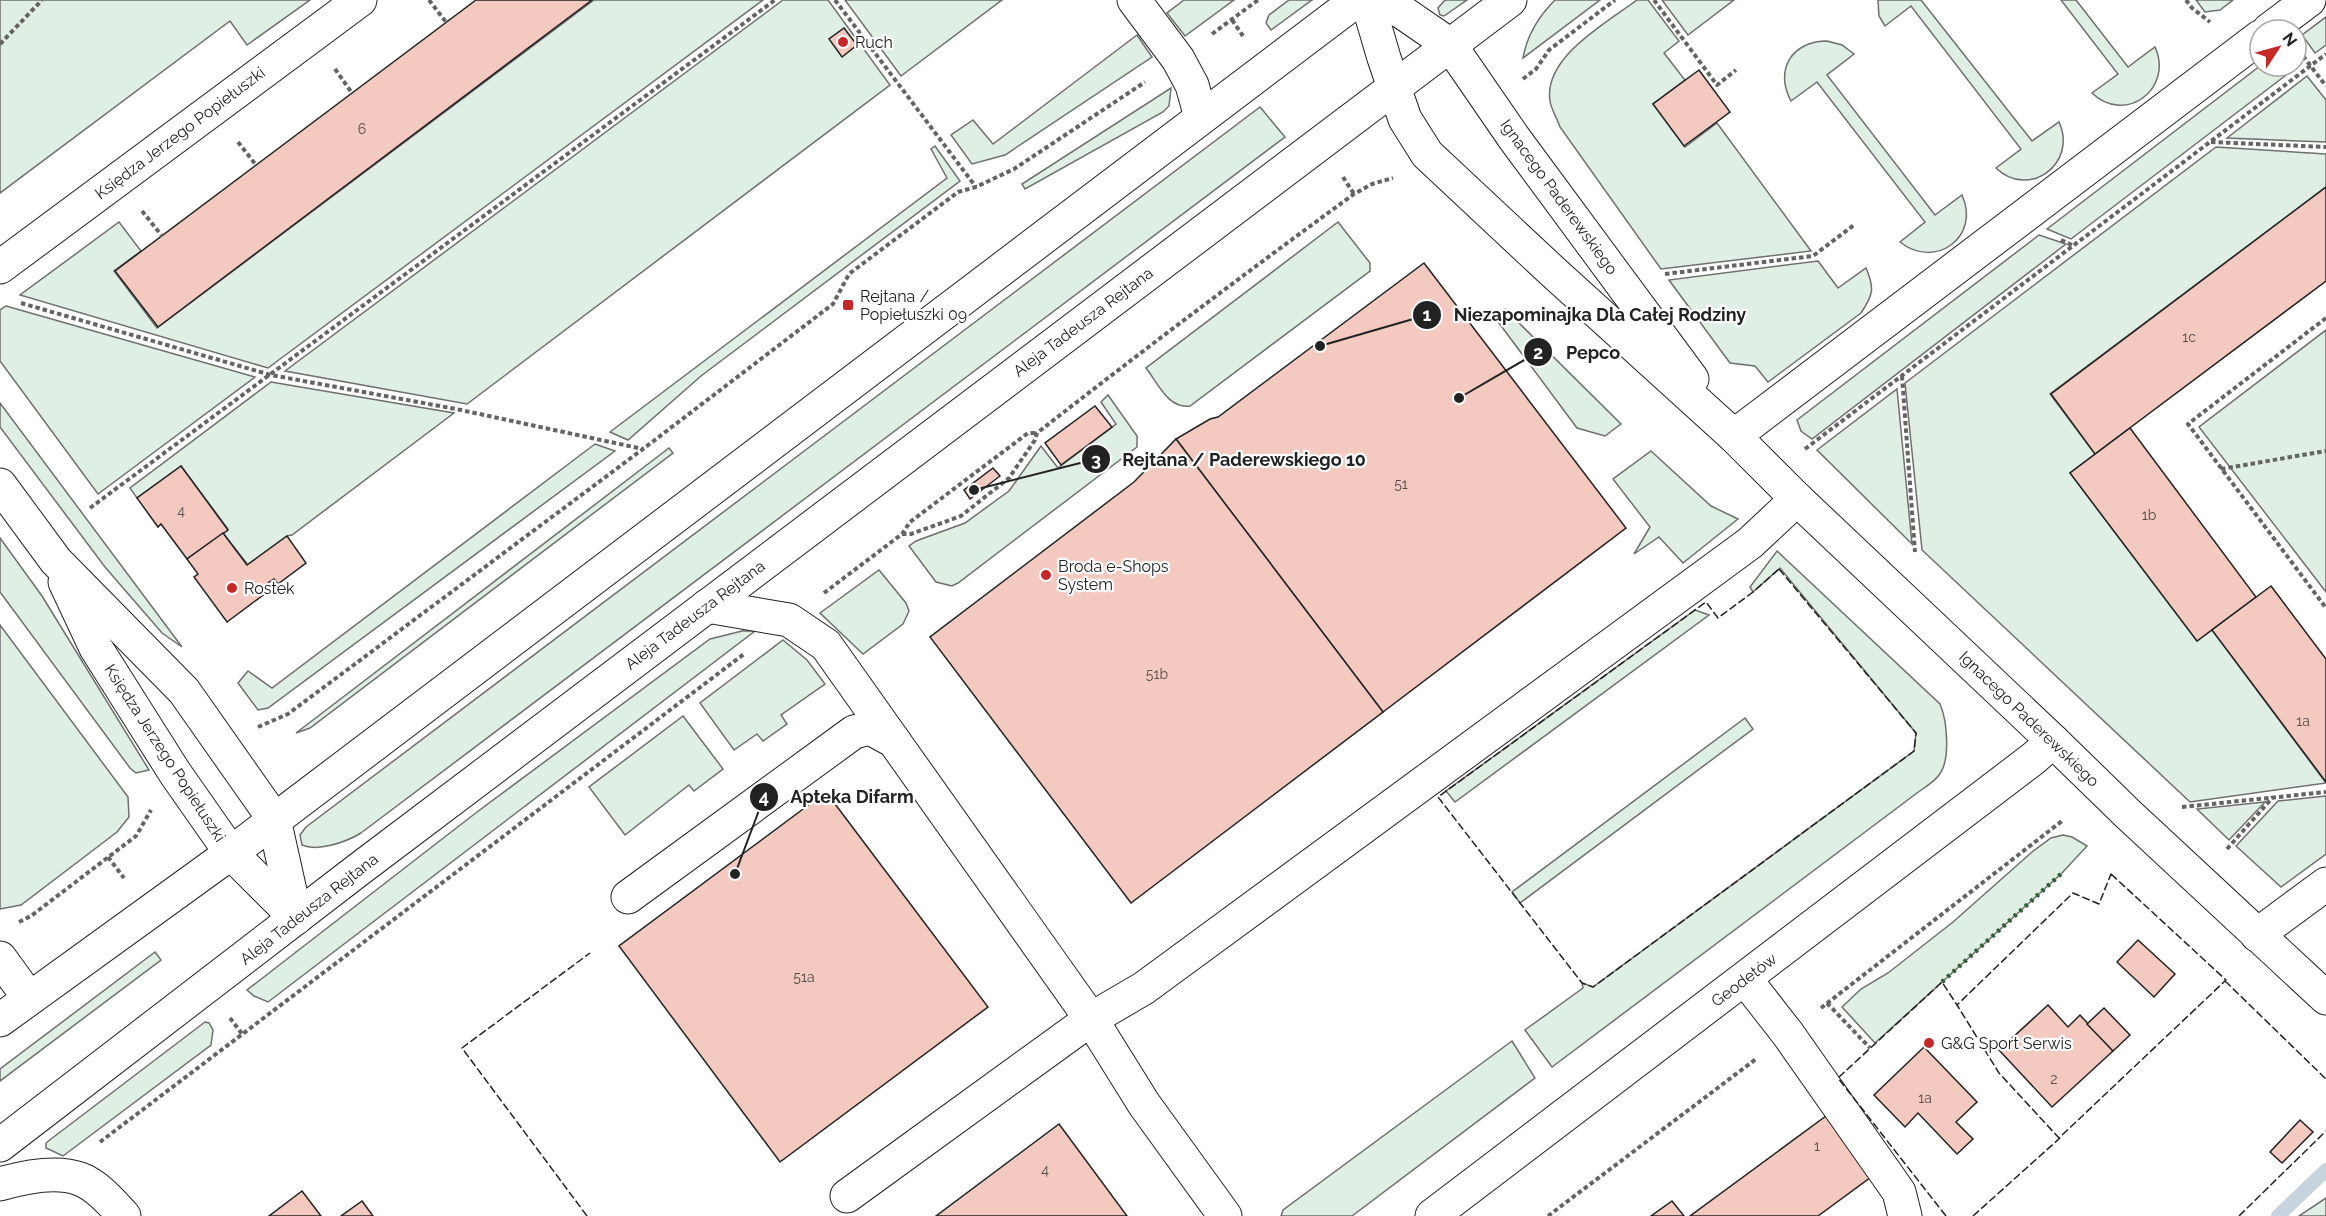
<svg xmlns="http://www.w3.org/2000/svg" width="2326" height="1216" viewBox="0 0 2326 1216" font-family="Raleway,sans-serif">
<style>
.green{fill:#e0efe3;stroke:#6f6f6f;stroke-width:1.5}
.lines{fill:none;stroke-linecap:round;stroke-linejoin:round}
.stream{stroke:#c7d3dd;stroke-width:14}
.building{fill:#f3c9c0;stroke:#222;stroke-width:1.5}
.minor-casing{stroke:#222;stroke-width:35}
.major-casing{stroke:#222;stroke-width:35}
.path{stroke:#646464;stroke-width:4;stroke-dasharray:4.5 3;stroke-linecap:butt}
.minor{stroke:#fff;stroke-width:33}
.major{stroke:#fff;stroke-width:33}
.hedge{stroke:#2f5e38;stroke-width:4.5;stroke-dasharray:3 4.5;stroke-linecap:butt}
.fence{stroke:#222;stroke-width:1.5;stroke-dasharray:8 3;stroke-linecap:butt}
.poi-dot{fill:#c62828;stroke:#fff;stroke-width:2}
.labels{text-anchor:middle;dominant-baseline:central;stroke-width:4.5;stroke-linejoin:round;paint-order:stroke}
.number-label{font-size:14px;fill:#564c4a}
.poi-label{font-size:16px;fill:#222;stroke:#fff;text-anchor:start}
.street-label{font-size:16px;fill:#222;stroke:#fff}
.leader{fill:none;stroke:#222;stroke-width:2}
.callout-dot{fill:#222;stroke:#fff;stroke-width:2}
.mark-label{font-size:18px;text-anchor:middle;font-weight:bold;fill:#fff}
.callout-label{font-size:18px;text-anchor:middle;font-weight:bold;fill:#222;stroke:#fff;stroke-width:4.5;stroke-linejoin:round;paint-order:stroke}
</style>
<rect width="100%" height="100%" fill="#fff"/>
<g class="green">
<polygon points="0,0 310,0 247,45 230,21 0,193"/>
<polygon points="594,0 763,0 268,368 20,295 119,222 141,251 114,271 157,328"/>
<polygon points="783,0 828,0 890,85 467,404 285,371"/>
<polygon points="845,0 1002,0 901,76"/>
<polygon points="1184,0 1234,0 1185,36 1167,13"/>
<polygon points="1289,0 1312,0 1271,30 1266,23 1269,15"/>
<polygon points="1445,0 1467,0 1444,16 1440,15 1438,8"/>
<path d="M1555,0h45l-77,58c4,-23 15,-41 32,-58z"/>
<path d="M1637,0h11l31,41 -15,12 21,27 -32,24 32,43 32,-24 94,128 -150,18 -101,-142c-3,-9 -9,-18 -10,-26 -7,-44 58,-79 87,-101z"/>
<polygon points="1662,0 1734,0 1688,35"/>
<path d="M1878,0h43l111,141 27,-19c19,41 -30,78 -63,46l25,-19 -110,-143 -26,20 -6,-10z"/>
<path d="M2061,0h15l52,67 27,-20c19,42 -30,78 -63,46l26,-19z"/>
<polygon points="2196,0 2233,0 2220,10 2205,12"/>
<polygon points="2326,17 2326,45 2315,53 2302,35"/>
<polygon points="1137,35 1152,57 1005,155 972,164 951,135 973,120 993,144"/>
<path d="M1827,41l15,4 12,9 -27,21 108,140 27,-20c19,42 -27,75 -62,47l25,-20 -108,-140 -26,19c-17,-31 1,-60 36,-60z"/>
<polygon points="2296,63 2298,66 2071,239 2047,229 2260,66 2296,66"/>
<polygon points="2307,76 2326,100 2326,142 2227,138"/>
<polygon points="1171,88 1169,106 1163,112 1025,189 1022,184"/>
<path d="M1260,107l25,30 -924,696c-15,9 -43,19 -59,12l-2,-10 6,-8z"/>
<polygon points="935,146 960,181 701,376 628,440 610,432 947,178 931,149"/>
<polygon points="2216,147 2326,154 2326,187 2050,394 2095,454 2070,473 2197,641 2212,630 2326,783 2190,802 1922,550 1905,383"/>
<path d="M1338,222l32,41v8l-180,135c-22,3 -32,-23 -44,-38z"/>
<polygon points="2039,235 2066,244 1812,439 1801,431 1797,420"/>
<path d="M1818,261l20,27 28,-20c9,21 7,27 -5,45l-93,69 -13,-16 -25,-3 -61,-83z"/>
<polygon points="6,306 255,377 98,494 0,361 0,310"/>
<polygon points="1505,309 1621,424 1605,436 1577,428 1496,319"/>
<polygon points="2326,330 2326,592 2199,427"/>
<polygon points="271,382 454,413 292,535 287,536 248,565 223,533 228,529 181,466 137,498 130,488"/>
<polygon points="1897,389 1912,544 1817,450"/>
<polygon points="1108,395 1137,436 1137,447 958,583 952,586 936,582 909,546 916,541 965,523 1009,491 1041,446 1058,468 1116,424 1101,402"/>
<polygon points="0,403 182,647 162,633 105,567 0,427"/>
<polygon points="595,444 615,451 268,708 258,710 238,683 248,671 272,688"/>
<polygon points="669,448 673,453 310,728 296,733"/>
<polygon points="1651,451 1711,506 1738,519 1683,563 1659,537 1634,554 1650,527 1613,479"/>
<polygon points="0,538 42,596 149,770 136,773 130,768 0,592"/>
<path d="M1777,551l163,153c7,16 11,56 -1,71 -5,7 -15,13 -22,18l-365,274 -27,-37 58,-42 -1,-5 11,4 321,-236 2,-18 -136,-165 -27,24 -3,-5z"/>
<polygon points="879,570 906,603 909,611 903,624 863,654 820,613"/>
<polygon points="1695,610 1709,615 1455,802 1446,791"/>
<polygon points="0,625 128,797 129,817 117,832 21,905 0,909"/>
<polygon points="742,631 755,631 268,1002 254,996 247,990 477,812 710,639"/>
<polygon points="783,640 807,660 825,684 781,715 787,724 763,741 757,734 734,750 700,703"/>
<polygon points="683,716 723,769 694,791 689,785 625,835 589,787"/>
<polygon points="1745,718 1753,729 1520,903 1512,892"/>
<polygon points="2326,796 2326,854 2281,887 2236,846 2278,801"/>
<polygon points="2265,802 2229,840 2197,809"/>
<polygon points="2063,835 2072,837 2087,846 2062,873 1875,1043 1842,1007 1861,989 1888,973 1953,922 2032,852 2051,838"/>
<polygon points="155,952 161,960 0,1081 0,1069"/>
<polygon points="205,1022 209,1023 213,1030 211,1045 63,1156 46,1148 46,1143 51,1139"/>
<polygon points="1512,1041 1535,1078 1352,1216 1281,1216 1283,1210"/>
<polygon points="2326,1198 2326,1216 2299,1216"/>
</g>
<g class="lines">
<polyline class="stream" points="2278,1216 2326,1170"/>
</g>
<g class="building">
<polygon points="476,0 592,0 158,327 115,271"/>
<polygon points="844,28 857,45 842,57 829,39"/>
<polygon points="1699,70 1730,112 1684,146 1653,104"/>
<polygon points="2326,187 2326,281 2095,454 2051,394"/>
<polygon points="1424,263 1626,528 1383,712 1176,439 1210,419 1218,417"/>
<polygon points="1095,406 1112,427 1061,465 1045,443"/>
<polygon points="2130,428 2256,597 2197,641 2070,473"/>
<polygon points="1176,439 1383,712 1131,903 930,637 1134,482"/>
<polygon points="181,466 228,530 187,559 161,524 158,527 137,498"/>
<polygon points="993,468 1000,476 970,499 964,490"/>
<polygon points="223,533 247,565 287,536 306,563 278,584 274,579 262,587 266,593 227,622 194,577 198,574 187,559"/>
<polygon points="2271,586 2326,659 2326,782 2212,630"/>
<polygon points="826,792 988,1007 780,1162 619,946"/>
<polygon points="2138,940 2175,974 2154,997 2117,962"/>
<polygon points="2048,1005 2068,1027 2080,1015 2113,1051 2052,1107 1999,1050"/>
<polygon points="2104,1008 2130,1035 2113,1051 2087,1024"/>
<polygon points="1924,1047 1977,1102 1956,1122 1973,1139 1957,1154 1918,1113 1905,1127 1874,1095"/>
<polygon points="1826,1116 1871,1177 1818,1216 1690,1216"/>
<polygon points="2300,1120 2313,1132 2282,1163 2270,1152"/>
<polygon points="1059,1124 1127,1216 936,1216"/>
<polygon points="302,1191 321,1216 269,1216"/>
<polygon points="362,1201 373,1216 341,1216"/>
<polygon points="1672,1201 1684,1216 1651,1216"/>
</g>
<g class="lines">
<defs>
<g id="minor">
<polyline points="1134,0 1178,59 1192,85 1201,117"/>
<polyline points="1367,0 1384,58 1405,119 1427,154 1551,270 1734,436 1797,499 2053,741 2128,814 2326,998"/>
<polyline points="1378,0 1402,12 1450,45 1514,138 1692,379"/>
<polyline points="2269,30 2309,0"/>
<polyline points="0,267 360,0"/>
<polyline points="1734,436 2260,37"/>
<polyline points="0,485 56,561 184,691 274,819 296,918"/>
<polyline points="65,582 96,648 175,773 231,853 296,918"/>
<polyline points="707,606 789,620 826,645 894,741"/>
<polyline points="628,897 854,732 870,728 894,741 1091,1019 1144,1104 1225,1216"/>
<polyline points="2257,935 2326,884"/>
<polyline points="0,958 29,998"/>
<polyline points="1745,979 1788,1034 1899,1192 1905,1216"/>
<path d="M0,1184c24,-7 56,-14 80,-5 18,7 32,24 44,37"/>
<polyline points="847,1196 1091,1019 1144,988 1750,543 1797,499"/>
<polyline points="1432,1216 2034,758 2053,741"/>
</g>
<g id="major">
<polyline points="0,1020 231,853 1357,0"/>
<polyline points="0,1145 358,870 1510,0"/>
</g>
</defs>
<use href="#minor" class="minor-casing"/>
<use href="#major" class="major-casing"/>
<g class="path">
<polyline points="429,0 446,22"/>
<polyline points="835,0 976,187"/>
<polyline points="1654,0 1717,85 1736,70"/>
<polyline points="2186,0 2192,8 2210,22"/>
<polyline points="1232,20 1243,36"/>
<polyline points="1212,34 1258,0"/>
<polyline points="0,44 42,0"/>
<polyline points="2303,56 2326,86"/>
<polyline points="335,69 352,93"/>
<polyline points="1523,79 1536,69 1549,50 1615,0"/>
<polyline points="238,142 256,165"/>
<polyline points="2211,142 2326,147"/>
<polyline points="1343,177 1354,194"/>
<polyline points="142,211 162,236"/>
<polyline points="2061,240 2074,246"/>
<polyline points="1665,274 1813,256 1854,225"/>
<polyline points="21,303 271,375 456,409 643,449"/>
<polyline points="2326,318 2188,424 2326,608"/>
<polyline points="1902,376 1915,552"/>
<polyline points="1805,449 2326,54"/>
<polyline points="2221,469 2326,451"/>
<polyline points="90,508 775,0"/>
<path d="M902,534h9l50,-18 48,-38 26,-38 2,-7c105,-82 210,-161 317,-239l18,-10 21,-6"/>
<polyline points="824,593 902,534 910,522 1028,433 1037,433"/>
<polyline points="258,727 288,714 643,449 833,304 849,274 958,192 976,187 1014,169 1145,82"/>
<polyline points="2182,807 2326,792"/>
<polyline points="2227,849 2273,797"/>
<polyline points="108,857 124,878"/>
<polyline points="19,922 31,916 136,836 151,810"/>
<polyline points="1827,1003 1870,1048"/>
<polyline points="1821,1008 2062,821"/>
<polyline points="230,1018 243,1035"/>
<polyline points="100,1142 744,654"/>
<polyline points="1548,1216 1756,1059"/>
</g>
<use href="#minor" class="minor"/>
<use href="#major" class="major"/>
<polyline class="hedge" points="1942,982 2062,873"/>
<g class="fence">
<polygon points="1779,569 1916,733 1914,751 1593,987 1582,983 1438,797 1706,602 1718,618 1753,592"/>
<polygon points="2111,874 2226,980 2059,1138 1999,1073 1957,1005 2073,893 2099,904"/>
<polyline points="2225,981 2326,1079"/>
<polyline points="587,1216 462,1048 590,953"/>
<polyline points="1946,1216 1838,1078 1942,982 1957,1005"/>
<polyline points="1973,1216 2060,1138"/>
<polyline points="2239,1216 2326,1131"/>
</g>
</g>
<g class="poi-dot">
<circle cx="843" cy="42" r="6"/>
<rect x="842" y="299" width="12" height="12" rx="3"/>
<circle cx="1046" cy="575" r="6"/>
<circle cx="232" cy="588" r="6"/>
<circle cx="1929" cy="1043" r="6"/>
</g>
<g class="labels">
<g class="number-label">
<text x="362" y="129">6</text>
<text x="2189" y="337">1c</text>
<text x="1401" y="484">51</text>
<text x="181" y="511">4</text>
<text x="2149" y="515">1b</text>
<text x="1157" y="674">51b</text>
<text x="2303" y="721">1a</text>
<text x="804" y="977">51a</text>
<text x="2054" y="1079">2</text>
<text x="1925" y="1098">1a</text>
<text x="1817" y="1146">1</text>
<text x="1045" y="1170">4</text>
</g>
<g class="poi-label">
<text x="855" y="42">Ruch</text>
<text x="860" y="296">Rejtana /<tspan x="860" dy="18">Popiełuszki 09</tspan></text>
<text x="1058" y="566">Broda e-Shops<tspan x="1058" dy="18">System</tspan></text>
<text x="244" y="588">Rostek</text>
<text x="1941" y="1043">G&amp;G Sport Serwis</text>
</g>
<g class="street-label">
<text transform="translate(180 133) rotate(-37)">Księdza Jerzego Popiełuszki</text>
<text transform="translate(1559 197) rotate(54)">Ignacego Paderewskiego</text>
<text transform="translate(1083 322) rotate(-37)">Aleja Tadeusza Rejtana</text>
<text transform="translate(695 615) rotate(-37)">Aleja Tadeusza Rejtana</text>
<text transform="translate(2029 719) rotate(44)">Ignacego Paderewskiego</text>
<text transform="translate(165 753) rotate(57)">Księdza Jerzego Popiełuszki</text>
<text transform="translate(309 909) rotate(-38)">Aleja Tadeusza Rejtana</text>
<text transform="translate(1744 980) rotate(-37)">Geodetów</text>
</g>
</g>
<path class="leader" d="M1320 346L1427 315M1459 398L1538 352M974 490L1096 459M735 874L764 797"/>
<g class="callout-dot">
<circle cx="1320" cy="346" r="6"/>
<circle cx="1459" cy="398" r="6"/>
<circle cx="974" cy="490" r="6"/>
<circle cx="735" cy="874" r="6"/>
<circle cx="1427" cy="315" r="15"/>
<circle cx="1538" cy="352" r="15"/>
<circle cx="1096" cy="459" r="15"/>
<circle cx="764" cy="797" r="15"/>
</g>
<g class="mark-label">
<text x="1427" y="321">1</text>
<text x="1538" y="359">2</text>
<text x="1096" y="466">3</text>
<text x="764" y="803">4</text>
</g>
<g class="callout-label">
<text x="1600" y="321">Niezapominajka Dla Całej Rodziny</text>
<text x="1593" y="359">Pepco</text>
<text x="1244" y="466">Rejtana / Paderewskiego 10</text>
<text x="852" y="803">Apteka Difarm</text>
</g>
<g transform="translate(2278 48) rotate(54)"><circle r="28" fill="#ffffff" stroke="#a7a7a7" stroke-width="1.5"/>
<path d="M0-4.5L10 22L0 15L-10 22Z" fill="#c62828"/>
<text y="-9" font-size="16" font-weight="bold" text-anchor="middle" fill="#222222">N</text>
</g>
</svg>
